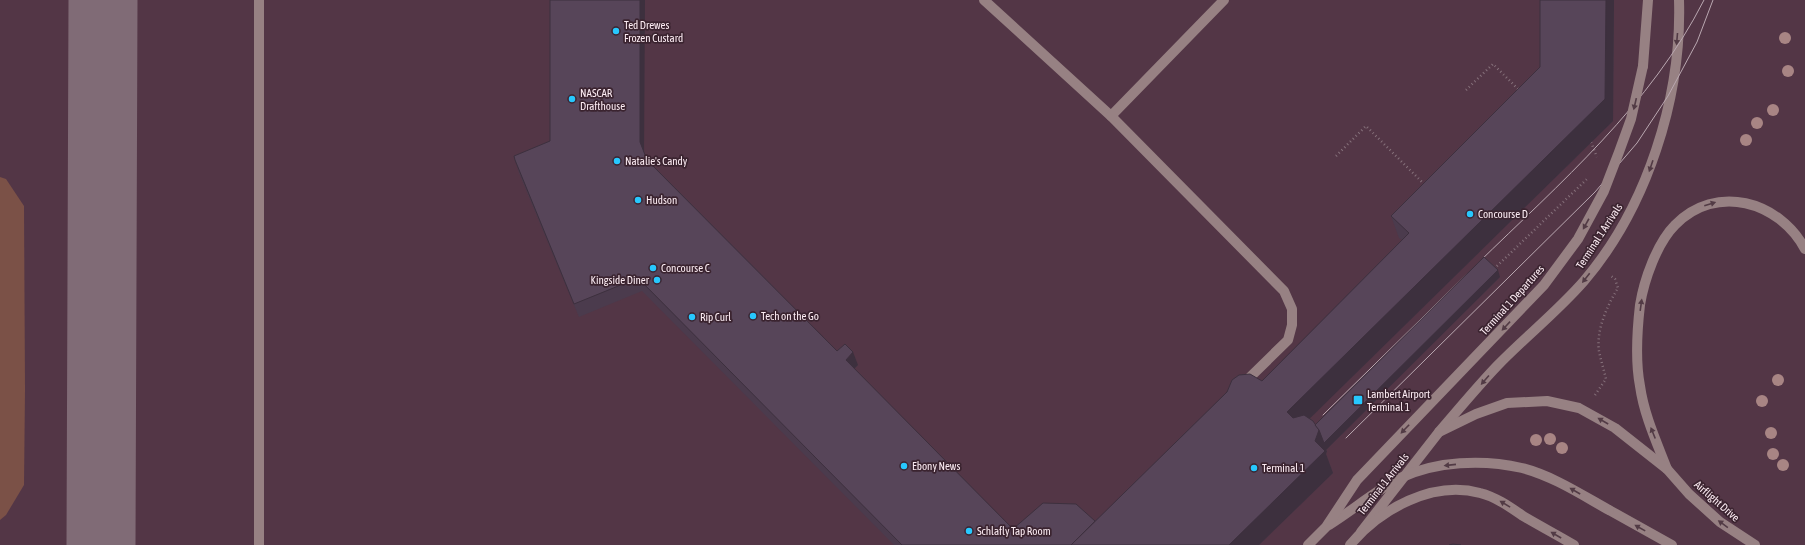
<svg xmlns="http://www.w3.org/2000/svg" width="1805" height="545" viewBox="0 0 1805 545" font-family="'Asap Condensed',sans-serif">
<style>
.built{fill:#533646}
.green{fill:#7b5147}
.lines{fill:none;stroke-linecap:round;stroke-linejoin:round}
.taxiway{stroke:#806b76;stroke-width:69}
.path{stroke:#86717b;stroke-width:2.5;stroke-dasharray:1 3;stroke-linecap:butt}
.minor{stroke:#978183;stroke-width:10}
.tram{stroke:#baa8b1;stroke-width:1}
.minor-bridge{stroke:#978183;stroke-width:10}
.tree{fill:#a88584}
.wall{fill:#4b3b4d}
.shaded-wall{fill:#3d303e}
.building{fill:#574559;stroke:#3d303e}
.oneway{fill:#523b45}
.poi-dot{fill:#27c8fe;stroke:#3b2430;stroke-width:1.5}
.labels{text-anchor:middle;dominant-baseline:central;stroke-width:3.5;stroke-linejoin:round;paint-order:stroke}
.poi-label{font-size:11px;fill:#fdedf4;stroke:#3b2430;text-anchor:start}
.street-label{font-size:11px;fill:#fdedf4;stroke:#3b2430}
</style>
<rect width="100%" height="100%" fill="#452e3a"/>
<rect class="built" x="0" y="0" width="1805" height="545"/>
<polygon class="green" points="0,177 6,179 24,206 25,389 24,485 6,515 0,520"/>
<g class="lines">
<polyline class="taxiway" points="101,545 103,0"/>
<g class="path">
<polyline points="1466,90 1493,64 1520,91"/>
<polyline points="1591,142 1597,157"/>
<polyline points="1336,156 1366,126 1426,186"/>
<polyline points="1494,269 1588,178"/>
<path d="M1595,395l11,-16c-2,-9 -5,-18 -7,-28 -3,-21 8,-45 19,-63l-3,-9 -4,-3"/>
</g>
<g class="minor">
<polyline points="984,0 1111,116"/>
<polyline points="1224,0 1111,116 1284,291 1292,309 1292,325 1288,340 1243,384"/>
<polyline points="1643,66 1648,0"/>
<path d="M1439,432c19,-22 38,-45 58,-66 28,-29 60,-54 87,-85 63,-74 98,-183 95,-281"/>
<path d="M1667,469c-10,-26 -23,-54 -27,-83 -5,-26 -3,-55 0,-81 4,-25 17,-62 35,-80 41,-42 104,-24 130,24"/>
<polyline points="1609,510 1672,545"/>
<polyline points="1361,532 1439,432 1476,414 1507,403 1547,401 1579,408 1615,428 1667,469 1689,494 1720,522 1755,545"/>
<polyline points="259,545 259,0"/>
<path d="M1350,545c30,-36 83,-65 130,-52 16,4 30,14 43,23 17,10 34,19 51,29"/>
</g>
<g class="tram">
<path d="M1477,264c83,-81 174,-159 227,-264"/>
<polyline points="1323,415 1467,274"/>
<polyline points="1346,438 1595,192 1637,143 1668,96 1697,42 1713,0"/>
</g>
<g class="minor-bridge">
<path d="M1329,525c24,-15 46,-34 71,-47 36,-17 83,-19 122,-10 31,8 60,27 87,42"/>
<polyline points="1308,545 1326,527 1357,480 1544,285 1578,239 1604,191 1619,152 1631,119 1643,66"/>
</g>
</g>
<g class="tree">
<circle cx="1785" cy="38" r="6"/>
<circle cx="1788" cy="71" r="6"/>
<circle cx="1773" cy="110" r="6"/>
<circle cx="1757" cy="123" r="6"/>
<circle cx="1746" cy="140" r="6"/>
<circle cx="1778" cy="380" r="6"/>
<circle cx="1762" cy="401" r="6"/>
<circle cx="1771" cy="433" r="6"/>
<circle cx="1550" cy="439" r="6"/>
<circle cx="1536" cy="440" r="6"/>
<circle cx="1562" cy="448" r="6"/>
<circle cx="1773" cy="454" r="6"/>
<circle cx="1783" cy="465" r="6"/>
</g>
<polygon class="wall" points="1540,0 1614,0 1613,121 1309,419 1315,425 1500,277 1326,450 1327,451 1326,454 1333,473 1259,545 894,545 642,291 579,317 519,173 515,160 644,154 647,160 837,351 858,365 854,369 1013,529 1095,521 1262,381 1402,240 1399,238 1391,216 1540,67"/>
<g class="shaded-wall">
<polygon points="640,0 645,0 644,155 640,142"/>
<polygon points="1606,0 1614,0 1613,121 1295,433 1287,412"/>
<polygon points="1498,270 1500,277 1326,450 1327,451 1326,454 1333,473 1259,545 1229,545 1315,441 1319,430"/>
<polygon points="853,352 858,365 850,373 846,360"/>
</g>
<g class="building">
<polygon points="550,0 640,0 640,142 647,160 837,351 845,344 853,352 846,360 1013,529 1043,503 1076,504 1095,521 1071,545 902,545 638,278 574,304 515,160 514,156 550,141"/>
<polygon points="1540,0 1606,0 1605,99 1287,412 1293,418 1304,415 1313,421 1319,430 1315,441 1325,451 1229,545 1071,545 1227,392 1232,380 1239,375 1250,374 1262,381 1409,233 1391,216 1540,67"/>
<polygon points="1484,257 1498,270 1324,443 1319,430 1315,425"/>
<polygon points="1453,544 1461,545 1449,545"/>
</g>
<defs><path id="oneway-solid" d="M-6-.8H1V-3.2L6.5 0L1 3.2V.8H-6Z"/></defs>
<g class="oneway">
<use href="#oneway-solid" transform="translate(1677 39) rotate(95)"/>
<use href="#oneway-solid" transform="translate(1635 104) rotate(103)"/>
<use href="#oneway-solid" transform="translate(1651 166) rotate(109)"/>
<use href="#oneway-solid" transform="translate(1710 204) rotate(-17)"/>
<use href="#oneway-solid" transform="translate(1586 224) rotate(119)"/>
<use href="#oneway-solid" transform="translate(1586 278) rotate(128)"/>
<use href="#oneway-solid" transform="translate(1641 305) rotate(-82)"/>
<use href="#oneway-solid" transform="translate(1506 326) rotate(133)"/>
<use href="#oneway-solid" transform="translate(1485 380) rotate(131)"/>
<use href="#oneway-solid" transform="translate(1603 421) rotate(-150)"/>
<use href="#oneway-solid" transform="translate(1405 429) rotate(134)"/>
<use href="#oneway-solid" transform="translate(1653 433) rotate(-112)"/>
<use href="#oneway-solid" transform="translate(1450 465) rotate(174)"/>
<use href="#oneway-solid" transform="translate(1575 491) rotate(-150)"/>
<use href="#oneway-solid" transform="translate(1505 504) rotate(-149)"/>
<use href="#oneway-solid" transform="translate(1723 524) rotate(-144)"/>
<use href="#oneway-solid" transform="translate(1640 528) rotate(-151)"/>
<use href="#oneway-solid" transform="translate(1556 535) rotate(-150)"/>
</g>
<g class="poi-dot">
<circle cx="616" cy="31" r="4"/>
<circle cx="572" cy="99" r="4"/>
<circle cx="617" cy="161" r="4"/>
<circle cx="638" cy="200" r="4"/>
<circle cx="1470" cy="214" r="4"/>
<circle cx="653" cy="268" r="4"/>
<circle cx="657" cy="280" r="4"/>
<circle cx="753" cy="316" r="4"/>
<circle cx="692" cy="317" r="4"/>
<rect x="1353" y="395" width="10" height="10" rx="2"/>
<circle cx="904" cy="466" r="4"/>
<circle cx="1254" cy="468" r="4"/>
<circle cx="969" cy="531" r="4"/>
</g>
<g class="labels">
<g class="poi-label">
<text x="624" y="25">Ted Drewes<tspan x="624" dy="13">Frozen Custard</tspan></text>
<text x="580" y="93">NASCAR<tspan x="580" dy="13">Drafthouse</tspan></text>
<text x="625" y="161">Natalie's Candy</text>
<text x="646" y="200">Hudson</text>
<text x="1478" y="214">Concourse D</text>
<text x="661" y="268">Concourse C</text>
<text x="649" y="280" text-anchor="end">Kingside Diner</text>
<text x="761" y="316">Tech on the Go</text>
<text x="700" y="317">Rip Curl</text>
<text x="1367" y="394">Lambert Airport<tspan x="1367" dy="13">Terminal 1</tspan></text>
<text x="912" y="466">Ebony News</text>
<text x="1262" y="468">Terminal 1</text>
<text x="977" y="531">Schlafly Tap Room</text>
</g>
<g class="street-label">
<text transform="translate(1599 236) rotate(-57)">Terminal 1 Arrivals</text>
<text transform="translate(1512 300) rotate(-48)">Terminal 1 Departures</text>
<text transform="translate(1383 484) rotate(-52)">Terminal 1 Arrivals</text>
<text transform="translate(1717 501) rotate(41)">Airflight Drive</text>
</g>
</g>
</svg>
